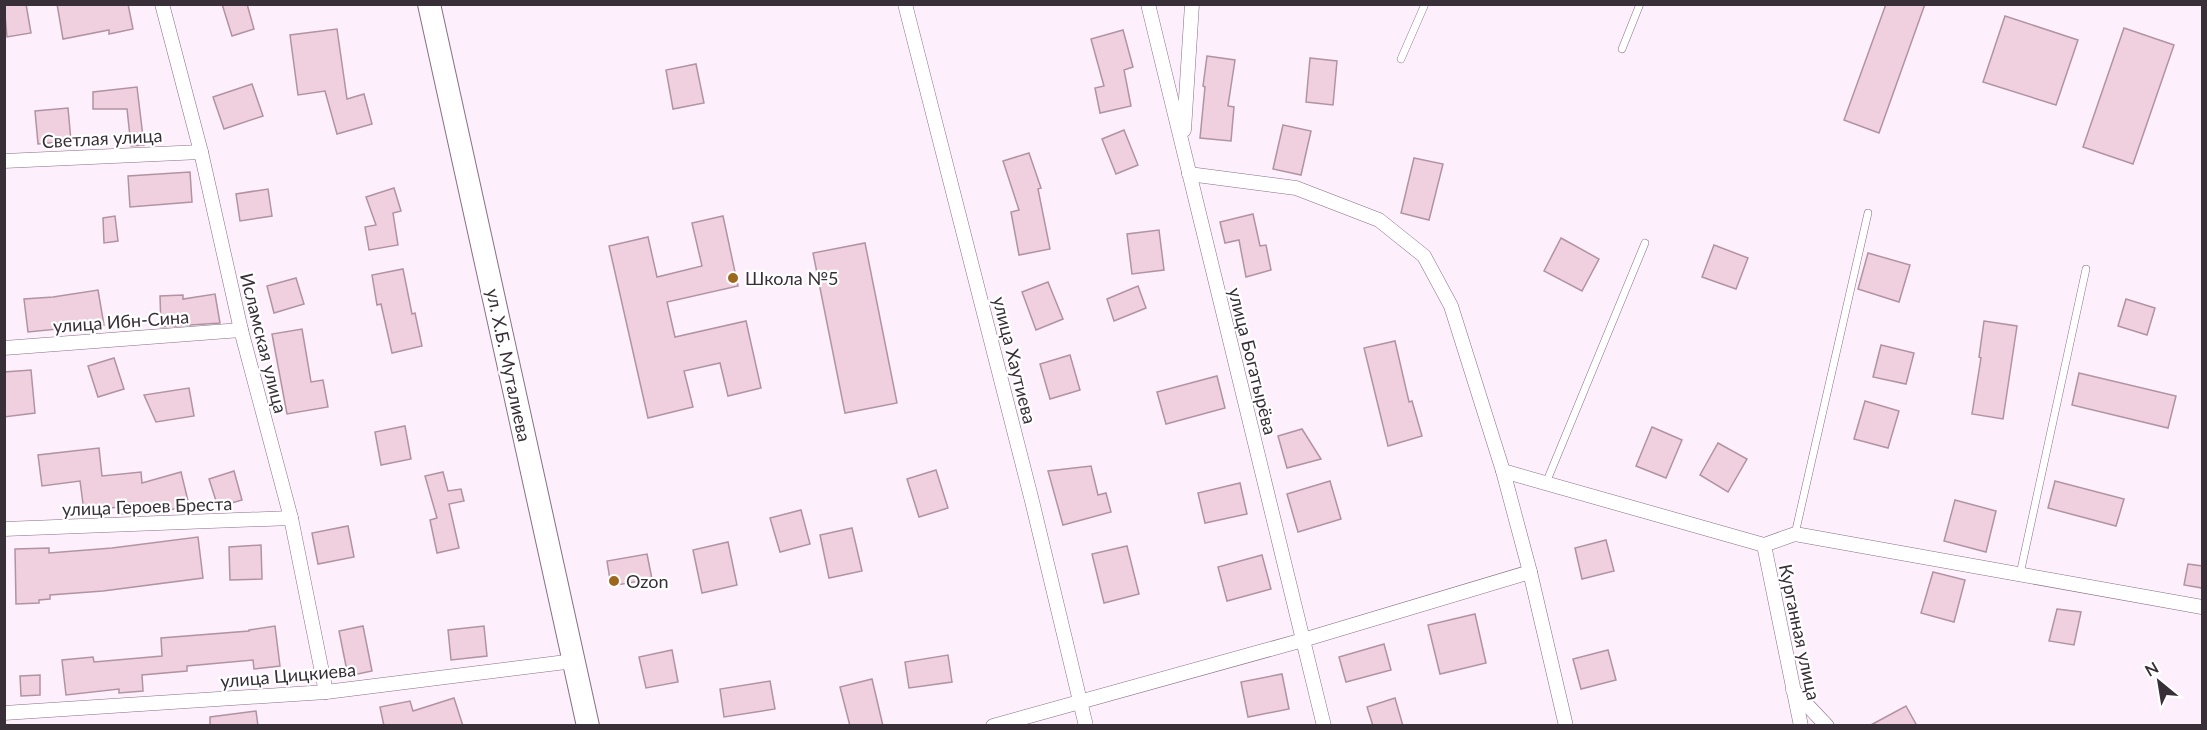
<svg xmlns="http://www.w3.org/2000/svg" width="2207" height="730" viewBox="0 0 2207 730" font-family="Lato,sans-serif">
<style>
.building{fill:#f0d0df;stroke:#b193a2;stroke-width:1.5}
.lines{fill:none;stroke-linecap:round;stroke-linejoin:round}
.lane-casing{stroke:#867085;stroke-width:8}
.street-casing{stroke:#867085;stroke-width:15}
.primary-casing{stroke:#867085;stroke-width:24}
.lane{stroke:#fff;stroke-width:7}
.street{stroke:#fff;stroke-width:14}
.primary{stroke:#fff;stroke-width:22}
.poi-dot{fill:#9b681d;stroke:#fff;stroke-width:2}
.labels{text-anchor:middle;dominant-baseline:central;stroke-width:4.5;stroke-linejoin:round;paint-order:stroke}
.street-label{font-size:18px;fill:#382f38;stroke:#fff}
.poi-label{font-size:18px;fill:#382f38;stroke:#fff;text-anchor:start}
</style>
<rect width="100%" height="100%" fill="#feeffd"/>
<g class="building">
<polygon points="4,4 26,4 31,33 7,37"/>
<polygon points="57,4 128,4 133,29 109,34 109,30 63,39"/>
<polygon points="222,4 247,4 254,29 232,36"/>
<polygon points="1886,4 1925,4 1879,133 1844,120"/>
<polygon points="2005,16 2078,40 2056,105 1983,82"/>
<polygon points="2124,28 2174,45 2133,164 2083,147"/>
<polygon points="337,29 347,99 364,94 372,124 337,134 325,91 298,95 290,35"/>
<polygon points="1123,30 1133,67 1124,70 1131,106 1100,113 1095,88 1104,86 1091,39"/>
<polygon points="1207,56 1235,60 1228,106 1234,107 1231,141 1200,138 1205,87 1203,86"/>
<polygon points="1310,58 1337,61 1333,105 1306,102"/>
<polygon points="696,64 704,103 673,109 666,70"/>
<polygon points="252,84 263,116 224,129 213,97"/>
<polygon points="137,87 144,145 131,146 127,109 93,109 93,92"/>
<polygon points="68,108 71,141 38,144 35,111"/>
<polygon points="1283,125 1311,131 1301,175 1273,169"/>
<polygon points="1124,130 1138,165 1116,174 1102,139"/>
<polygon points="1029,153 1041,188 1038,189 1050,249 1019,255 1011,212 1019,210 1003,161"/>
<polygon points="1414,158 1443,164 1429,220 1401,213"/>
<polygon points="190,172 192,202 130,207 128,176"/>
<polygon points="394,188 401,211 393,213 398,245 369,250 365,227 376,225 366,197"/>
<polygon points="268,189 272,216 240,221 236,194"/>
<polygon points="1253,214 1260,246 1266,245 1271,270 1246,277 1239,240 1225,243 1220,222"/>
<polygon points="115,216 118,241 104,243 103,218"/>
<polygon points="723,216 738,286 667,302 675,337 746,321 761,388 728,396 720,363 684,371 693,407 648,418 609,246 648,237 657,277 702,266 692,223"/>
<polygon points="1159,230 1164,270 1132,274 1127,234"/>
<polygon points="1561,238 1599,259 1582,291 1544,271"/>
<polygon points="865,243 897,403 845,413 813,253"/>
<polygon points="1714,245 1748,258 1736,289 1702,277"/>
<polygon points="1868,253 1910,265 1899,302 1858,289"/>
<polygon points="403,269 412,314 415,313 422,346 392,353 381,304 377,305 372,275"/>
<polygon points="296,278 304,304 274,313 267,286"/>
<polygon points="1048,282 1063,319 1036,330 1022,292"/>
<polygon points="1138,286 1146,308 1114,321 1107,299"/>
<polygon points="98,290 104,325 78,329 78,327 28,332 24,299 53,297"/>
<polygon points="215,294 220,323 161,327 160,296 183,295 183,299"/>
<polygon points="2126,299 2155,308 2147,335 2118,326"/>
<polygon points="1984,321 2017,326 2003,419 1972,414 1981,358 1979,357"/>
<polygon points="302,329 311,382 323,380 328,407 287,414 272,334"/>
<polygon points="1395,341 1409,402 1412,401 1422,436 1388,446 1364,348"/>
<polygon points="1881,345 1914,353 1906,384 1873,377"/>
<polygon points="1070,355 1080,390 1050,399 1040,364"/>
<polygon points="114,358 124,389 98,397 88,366"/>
<polygon points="31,370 35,413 4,417 4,372"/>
<polygon points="2079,373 2176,396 2168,428 2072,405"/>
<polygon points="1217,376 1225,408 1166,424 1157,392"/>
<polygon points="189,388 194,416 156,422 144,395"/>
<polygon points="1865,401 1899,411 1888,448 1854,439"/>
<polygon points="405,426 411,459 381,465 375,432"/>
<polygon points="1652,427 1682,440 1666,478 1636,466"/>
<polygon points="1302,429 1321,459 1287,468 1278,436"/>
<polygon points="1718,443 1747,459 1728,492 1700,475"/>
<polygon points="99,448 102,476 141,472 142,483 181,472 189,505 166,511 165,508 120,514 119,507 84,511 80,481 42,486 38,455"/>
<polygon points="1091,466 1098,495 1106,493 1111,512 1063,525 1048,471"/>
<polygon points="936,470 948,508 919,517 907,479"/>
<polygon points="234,471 242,500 218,507 209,479"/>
<polygon points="443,472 448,491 461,489 464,501 449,504 459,548 437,553 430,520 437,518 425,476"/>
<polygon points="1330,481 1341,519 1298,532 1287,494"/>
<polygon points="2055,481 2124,499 2116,526 2048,508"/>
<polygon points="1240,483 1247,514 1205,523 1198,493"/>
<polygon points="1955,500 1996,511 1986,552 1944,541"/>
<polygon points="801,510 810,544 780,552 770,518"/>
<polygon points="348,526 354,557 318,564 312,533"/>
<polygon points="852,528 862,571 829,578 820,535"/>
<polygon points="198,537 203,578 103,591 50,595 50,599 39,600 39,603 16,604 15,549 49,548 49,553 112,548"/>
<polygon points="1606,540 1614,571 1582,579 1575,548"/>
<polygon points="728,542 737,585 702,593 693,550"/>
<polygon points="261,545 262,579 230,580 229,547"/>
<polygon points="1127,546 1139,594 1104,603 1092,554"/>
<polygon points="647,554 652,579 611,586 607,561"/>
<polygon points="1262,555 1271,589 1227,601 1218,567"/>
<polygon points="2188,564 2202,566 2202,588 2184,585"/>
<polygon points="1933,572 1965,580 1954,622 1921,613"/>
<polygon points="2057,609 2081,612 2074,645 2049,641"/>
<polygon points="1475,614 1486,663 1440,674 1428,625"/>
<polygon points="275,626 280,666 254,669 253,660 187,666 187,671 142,675 143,691 119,693 119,689 66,695 62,660 93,657 94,662 162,656 161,638 249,631 249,630"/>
<polygon points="363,626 372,671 348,676 339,631"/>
<polygon points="484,626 487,656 451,660 448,630"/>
<polygon points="1384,644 1391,670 1346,682 1339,657"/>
<polygon points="672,650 678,682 646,688 639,657"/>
<polygon points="1608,650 1616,680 1581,689 1573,659"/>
<polygon points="948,655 952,682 909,688 905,662"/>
<polygon points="1282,674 1289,709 1248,717 1241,682"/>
<polygon points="40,675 40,695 21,696 20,676"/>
<polygon points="872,679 883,726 850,726 840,687"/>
<polygon points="770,681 775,709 724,717 720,689"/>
<polygon points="454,698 463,726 384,726 380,707 410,701 413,711"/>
<polygon points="1395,698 1403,726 1373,726 1367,707"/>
<polygon points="1906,706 1917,726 1869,726"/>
<polygon points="256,711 258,726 210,726 210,717"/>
</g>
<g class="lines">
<defs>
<g id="lane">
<polyline points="1622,49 1640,4"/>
<polyline points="1401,59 1425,4"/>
<polyline points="1546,483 1645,243"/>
<polyline points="1795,534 1868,213"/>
<polyline points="2020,574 2086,269"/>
</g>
<g id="street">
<polyline points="162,4 201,152 241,330 291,518 326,692"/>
<polyline points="905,4 1032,501 1086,726"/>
<polyline points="1148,4 1324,726"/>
<polyline points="1184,130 1192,4"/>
<polyline points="4,161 201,152"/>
<polyline points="1189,174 1296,188 1379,220 1424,256 1451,306 1503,471"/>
<polyline points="4,348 241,330"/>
<polyline points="4,529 291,518"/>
<polyline points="1764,545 1801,726"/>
<polyline points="1793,690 1827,726"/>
<polyline points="4,713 326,692 574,661"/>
<polyline points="993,726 1303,640 1530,572"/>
<polyline points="1566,726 1530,572 1503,471 1764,545 1795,534 2202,607"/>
</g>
<polyline id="primary" points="429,4 588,726"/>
</defs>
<use href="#lane" class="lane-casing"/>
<use href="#street" class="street-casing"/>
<use href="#primary" class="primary-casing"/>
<use href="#lane" class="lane"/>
<use href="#street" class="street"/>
<use href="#primary" class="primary"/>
</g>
<g class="poi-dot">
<circle cx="733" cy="278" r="6"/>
<circle cx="614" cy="581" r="6"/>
</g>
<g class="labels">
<g class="street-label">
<text transform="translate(102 138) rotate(-3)">Светлая улица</text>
<text transform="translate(121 321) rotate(-4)">улица Ибн-Сина</text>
<text transform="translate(264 343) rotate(76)">Исламская улица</text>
<text transform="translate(1015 360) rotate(76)">улица Хаутиева</text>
<text transform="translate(1253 361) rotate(76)">улица Богатырёва</text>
<text transform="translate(509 365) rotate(78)">ул. Х.Б. Муталиева</text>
<text transform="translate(147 506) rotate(-2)">улица Героев Бреста</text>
<text transform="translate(1800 632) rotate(78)">Курганная улица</text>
<text transform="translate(288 675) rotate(-5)">улица Цицкиева</text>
</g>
<g class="poi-label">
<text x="745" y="278">Школа №5</text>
<text x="626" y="581">Ozon</text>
</g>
</g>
<rect width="2207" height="730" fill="none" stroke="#382f38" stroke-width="12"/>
<g transform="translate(2159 682) rotate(330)" stroke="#ffffff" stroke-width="4.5" paint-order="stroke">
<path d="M0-4.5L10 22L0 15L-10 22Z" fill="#382f38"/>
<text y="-9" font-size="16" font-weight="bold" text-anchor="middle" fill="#382f38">N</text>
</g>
</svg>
